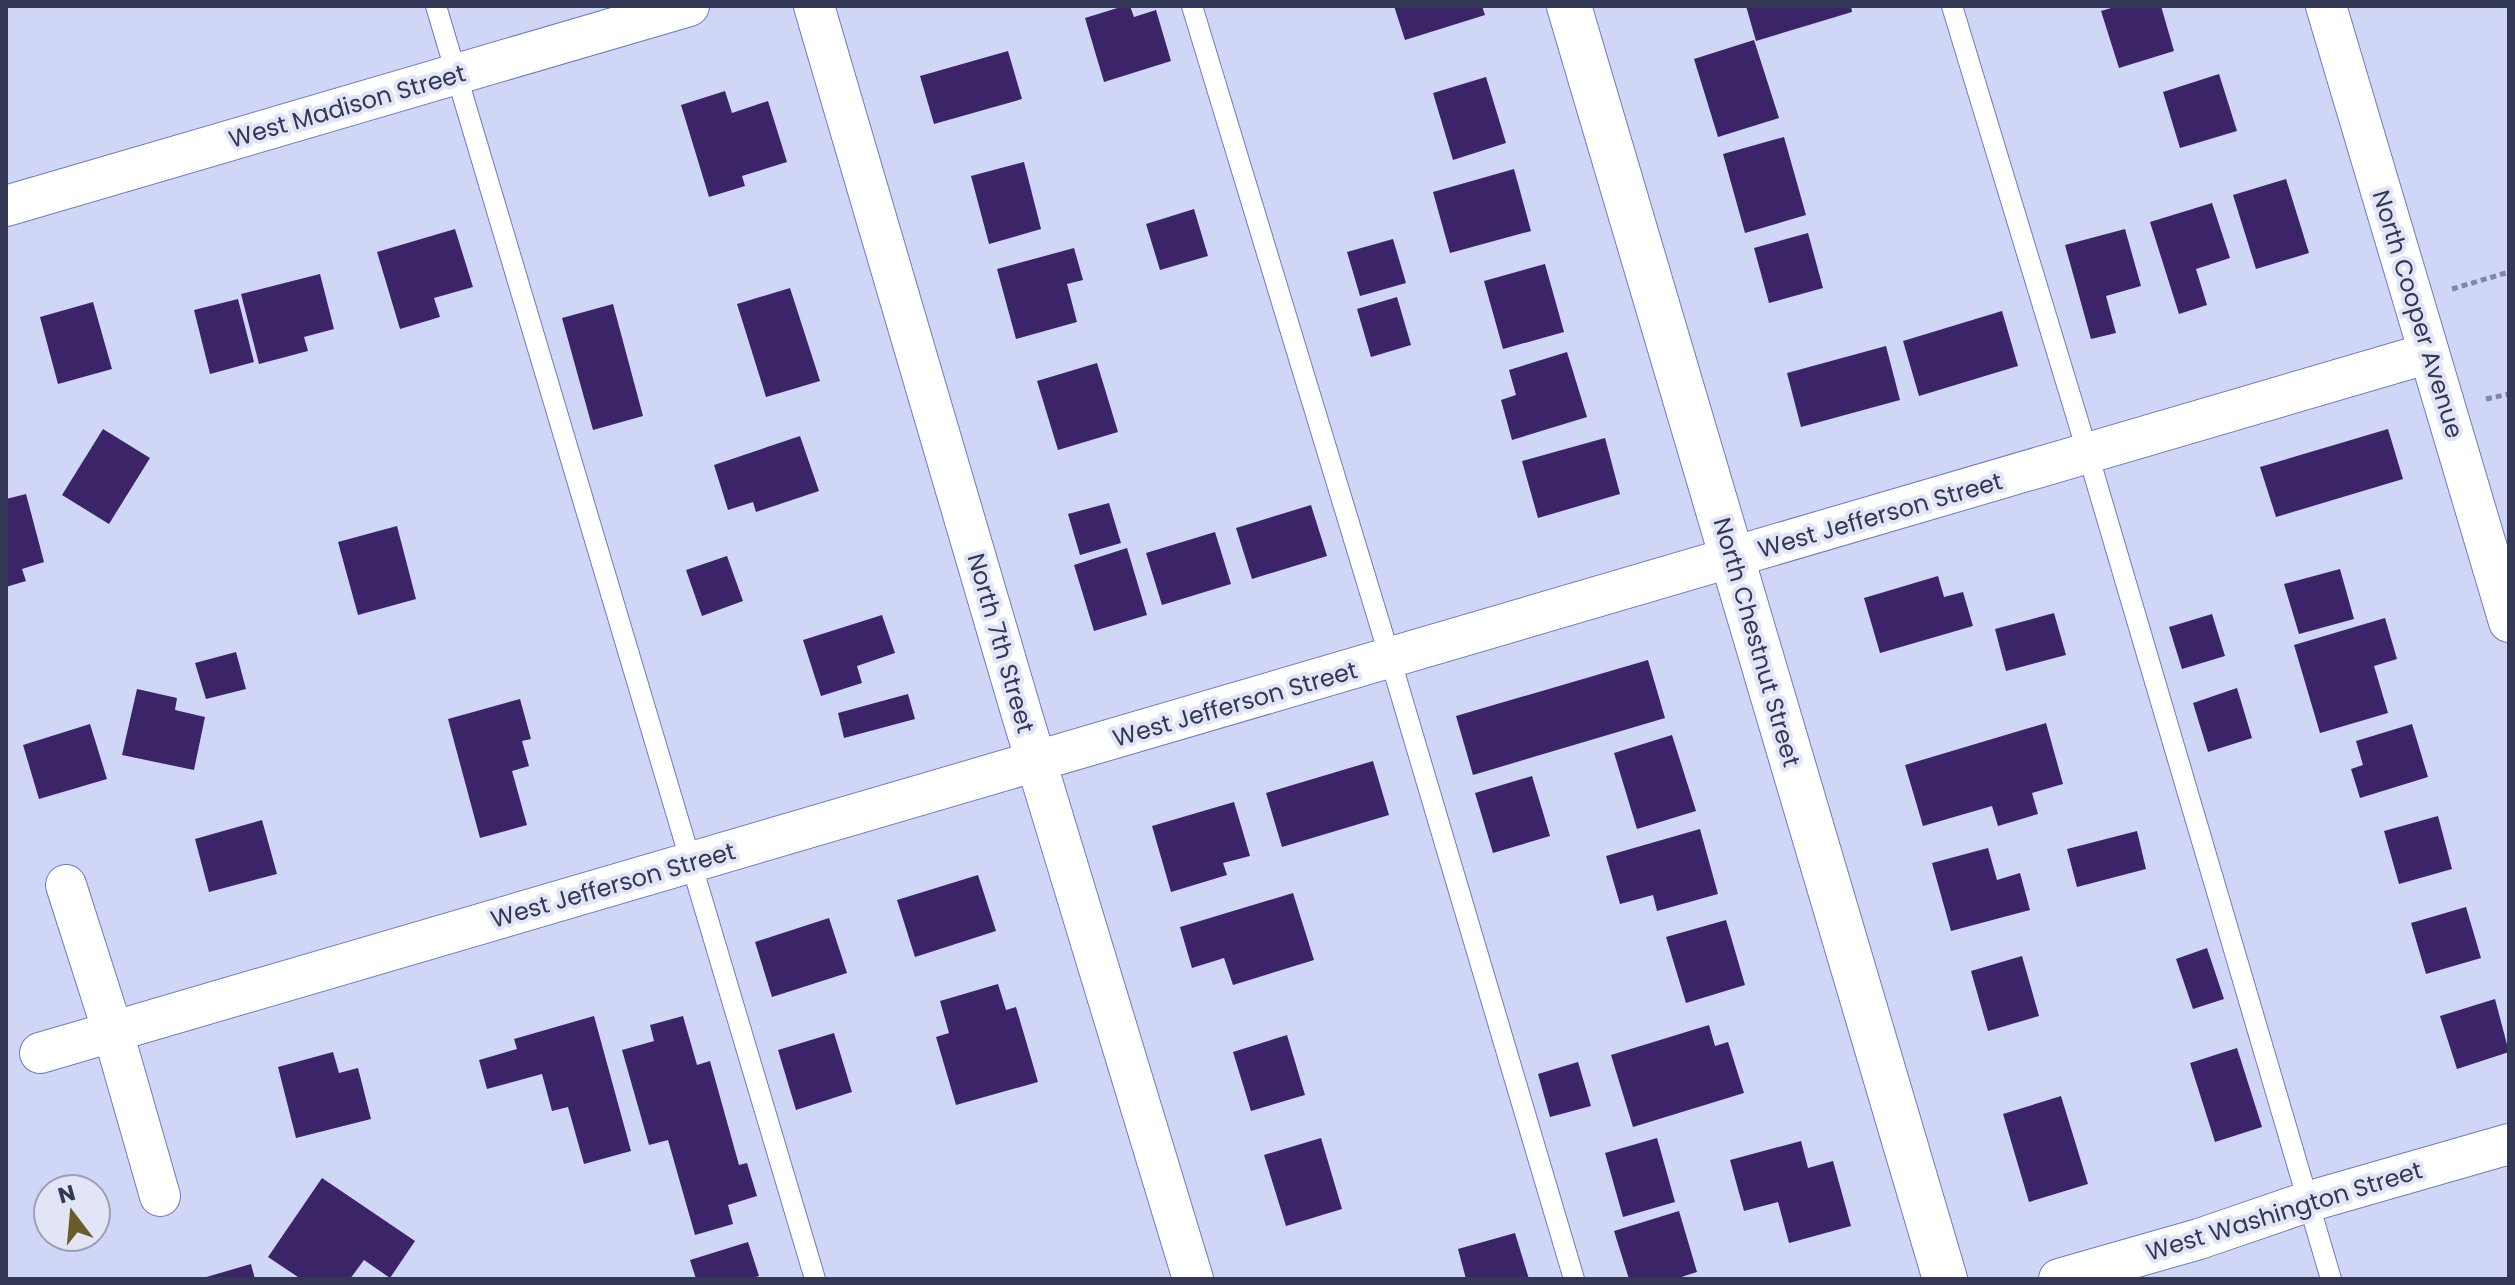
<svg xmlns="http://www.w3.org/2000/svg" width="2515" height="1285" viewBox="0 0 2515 1285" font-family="Poppins,sans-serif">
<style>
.building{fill:#3c2469}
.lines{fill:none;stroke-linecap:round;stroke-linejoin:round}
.service-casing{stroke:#6f7bc2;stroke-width:22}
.minor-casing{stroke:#6f7bc2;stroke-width:42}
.secondary-casing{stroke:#6f7bc2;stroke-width:46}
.path{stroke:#8086a5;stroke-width:5;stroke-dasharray:6 4;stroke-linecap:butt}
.service{stroke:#fff;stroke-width:20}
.minor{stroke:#fff;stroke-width:40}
.secondary{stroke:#fff;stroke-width:44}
.labels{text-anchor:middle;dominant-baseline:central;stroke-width:8;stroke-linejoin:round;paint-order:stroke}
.street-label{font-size:24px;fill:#333857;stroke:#e2e5f5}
</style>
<rect width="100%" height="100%" fill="#d0d7f6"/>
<g class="building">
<polygon points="1124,6 1130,6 1134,17 1156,10 1171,61 1104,82 1085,18"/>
<polygon points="1394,6 1482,6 1485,15 1405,40"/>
<polygon points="1746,6 1851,6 1852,12 1756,41"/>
<polygon points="2118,6 2161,6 2174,51 2119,68 2101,11"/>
<polygon points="1754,40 1779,118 1718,137 1694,59"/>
<polygon points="1008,51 1022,99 934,124 920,76"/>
<polygon points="2219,74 2237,131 2180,148 2163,92"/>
<polygon points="1486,77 1506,143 1453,160 1433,93"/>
<polygon points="725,91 732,113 768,101 787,162 742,176 745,186 709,197 681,105"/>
<polygon points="1784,137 1806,215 1745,233 1723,154"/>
<polygon points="1024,162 1041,229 989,244 971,176"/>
<polygon points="1514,169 1531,231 1450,253 1433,192"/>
<polygon points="2286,179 2309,253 2256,269 2233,195"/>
<polygon points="2212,203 2230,258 2196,269 2207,305 2179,314 2150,222"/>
<polygon points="1194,209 1208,256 1160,270 1146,224"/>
<polygon points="455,229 473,287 434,298 440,317 400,329 377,252"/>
<polygon points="2125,229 2141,286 2106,296 2116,333 2091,339 2065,245"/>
<polygon points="1808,233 1823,288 1769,303 1754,248"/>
<polygon points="1393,239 1406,283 1360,296 1347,252"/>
<polygon points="1074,248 1083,280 1067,284 1077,322 1016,339 997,269"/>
<polygon points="1545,264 1564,332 1503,349 1484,281"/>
<polygon points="320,274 334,329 304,337 308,351 259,364 241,294"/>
<polygon points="790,288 820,381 766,397 737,304"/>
<polygon points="1397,297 1411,345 1371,357 1357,309"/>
<polygon points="238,299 254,362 210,374 194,310"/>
<polygon points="93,302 112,369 58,384 40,317"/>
<polygon points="613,304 643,416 593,430 562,318"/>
<polygon points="2002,311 2018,366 1919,396 1903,341"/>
<polygon points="1886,346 1900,400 1801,427 1787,373"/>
<polygon points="1567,352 1587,417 1512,440 1501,400 1516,395 1509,370"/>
<polygon points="1097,363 1118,432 1058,450 1037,381"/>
<polygon points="103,429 150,458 109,524 62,495"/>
<polygon points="2388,429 2403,479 2276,517 2260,467"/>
<polygon points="800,436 819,491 756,512 753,502 728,510 714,465"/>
<polygon points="1605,438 1620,494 1538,518 1522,461"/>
<polygon points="26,494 44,562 22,569 26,581 6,587 6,499"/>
<polygon points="1109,503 1121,543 1080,555 1068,514"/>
<polygon points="1311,505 1327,556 1252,579 1236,528"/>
<polygon points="397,526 416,599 358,615 338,542"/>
<polygon points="1215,532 1231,584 1162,605 1146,553"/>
<polygon points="1127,548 1147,615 1094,631 1074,565"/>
<polygon points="727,556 743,601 702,616 686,570"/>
<polygon points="2340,569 2354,619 2299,634 2284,584"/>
<polygon points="1938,576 1944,597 1963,592 1973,626 1880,653 1864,598"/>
<polygon points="2054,613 2066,655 2006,671 1995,629"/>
<polygon points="2212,614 2225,656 2182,669 2169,627"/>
<polygon points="882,615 895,653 857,666 862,683 821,696 803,640"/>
<polygon points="2385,618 2397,659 2374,666 2388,713 2320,733 2294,645"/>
<polygon points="236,652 246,689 206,699 195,663"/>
<polygon points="1648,660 1665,718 1473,775 1456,716"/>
<polygon points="2237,688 2252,738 2208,752 2193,703"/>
<polygon points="137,689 177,698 175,710 205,717 194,770 122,755"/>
<polygon points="908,694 915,719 844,738 838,713"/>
<polygon points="520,699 531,739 522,741 529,766 512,771 527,825 480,838 448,719"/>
<polygon points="2046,723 2063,784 2032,793 2038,814 1998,826 1992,806 1923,826 1905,765"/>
<polygon points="90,724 107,779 39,799 23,745"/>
<polygon points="2412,724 2428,777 2360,798 2351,769 2363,765 2356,741"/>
<polygon points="1672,735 1696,811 1637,829 1614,753"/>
<polygon points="1373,761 1389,815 1282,847 1266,793"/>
<polygon points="1532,776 1550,836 1493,853 1475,793"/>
<polygon points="1234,802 1250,856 1223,863 1227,875 1171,892 1152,826"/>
<polygon points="2438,816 2452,869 2399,884 2384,831"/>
<polygon points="262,820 277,874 209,892 195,839"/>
<polygon points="1700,829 1718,894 1657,911 1653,895 1620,904 1606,856"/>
<polygon points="2137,831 2146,869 2077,887 2067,849"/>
<polygon points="1988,848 1997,880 2020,873 2030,910 1951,931 1932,863"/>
<polygon points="978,875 996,931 915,957 897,900"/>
<polygon points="1293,893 1314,960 1233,985 1224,958 1192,968 1180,927"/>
<polygon points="2466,907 2481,958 2426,974 2411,923"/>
<polygon points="829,918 847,973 772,997 755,942"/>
<polygon points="1726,920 1745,985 1686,1003 1666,937"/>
<polygon points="2207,948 2224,999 2193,1009 2176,959"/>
<polygon points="2022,956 2039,1016 1988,1031 1971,971"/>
<polygon points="998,984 1006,1010 1016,1007 1038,1082 956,1105 936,1037 949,1033 940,1001"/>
<polygon points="2495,999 2509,1052 2457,1069 2440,1016"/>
<polygon points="594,1016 631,1151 584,1164 568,1107 552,1111 542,1074 487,1089 479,1060 517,1049 514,1039"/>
<polygon points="683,1016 697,1065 710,1061 739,1165 747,1163 757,1196 728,1205 733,1224 695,1235 668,1140 649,1145 622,1050 654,1041 650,1025"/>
<polygon points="1709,1025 1715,1046 1728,1042 1744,1093 1633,1127 1611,1055"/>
<polygon points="834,1033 852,1092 796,1110 778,1050"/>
<polygon points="1287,1035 1305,1095 1251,1111 1233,1052"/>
<polygon points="2237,1048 2262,1127 2215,1142 2190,1063"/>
<polygon points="333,1052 339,1073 358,1068 371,1119 296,1138 278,1067"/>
<polygon points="1578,1062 1591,1106 1550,1117 1538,1074"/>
<polygon points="2061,1096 2088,1184 2029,1202 2003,1114"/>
<polygon points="1321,1138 1342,1209 1286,1226 1264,1155"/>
<polygon points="1657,1138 1675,1202 1623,1217 1605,1153"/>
<polygon points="1801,1141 1808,1168 1833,1161 1851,1226 1789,1243 1778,1202 1744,1211 1730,1160"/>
<polygon points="322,1178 415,1241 390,1278 364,1260 350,1279 301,1279 268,1257"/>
<polygon points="1679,1211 1697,1272 1675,1279 1629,1279 1614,1231"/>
<polygon points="1515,1233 1529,1279 1466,1279 1458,1249"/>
<polygon points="748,1242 759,1276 749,1279 696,1279 690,1260"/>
<polygon points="251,1264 255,1279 203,1279 203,1278"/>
</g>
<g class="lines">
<defs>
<g id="service">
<polyline points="436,6 815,1279"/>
<polyline points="1192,6 1390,658 1574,1279"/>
<polyline points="1952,6 2088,454 2331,1279"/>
</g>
<g id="minor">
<polyline points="814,6 1022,715 1193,1279"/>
<polyline points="2326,6 2509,622"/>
<polyline points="6,206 689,6"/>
<polyline points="66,885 113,1032 160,1196"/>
<polyline points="40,1053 2429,353"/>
<polyline points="2059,1279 2199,1239 2307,1202 2509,1144"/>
</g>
<polyline id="secondary" points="1569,6 1945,1279"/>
</defs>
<use href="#service" class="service-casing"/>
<use href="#minor" class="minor-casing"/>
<use href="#secondary" class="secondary-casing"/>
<g class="path">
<polyline points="2452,289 2509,272"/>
<polyline points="2486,399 2509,394"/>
</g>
<use href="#service" class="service"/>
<use href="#minor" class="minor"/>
<use href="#secondary" class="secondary"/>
</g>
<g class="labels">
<g class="street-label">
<text transform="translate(347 106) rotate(-16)">West Madison Street</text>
<text transform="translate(2418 314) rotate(73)">North Cooper Avenue</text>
<text transform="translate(1880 515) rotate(-16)">West Jefferson Street</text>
<text transform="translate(1757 642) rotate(74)">North Chestnut Street</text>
<text transform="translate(1001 643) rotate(74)">North 7th Street</text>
<text transform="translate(1235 704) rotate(-16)">West Jefferson Street</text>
<text transform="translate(613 885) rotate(-16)">West Jefferson Street</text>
<text transform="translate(2284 1211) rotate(-17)">West Washington Street</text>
</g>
</g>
<rect width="2515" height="1285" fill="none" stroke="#333857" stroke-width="16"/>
<g transform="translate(72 1213) rotate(344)"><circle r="38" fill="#e2e5f5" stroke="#9ca0b6" stroke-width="2"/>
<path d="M0-6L14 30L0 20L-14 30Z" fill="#695c29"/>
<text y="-12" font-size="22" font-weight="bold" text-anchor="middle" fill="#333857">N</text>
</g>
</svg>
